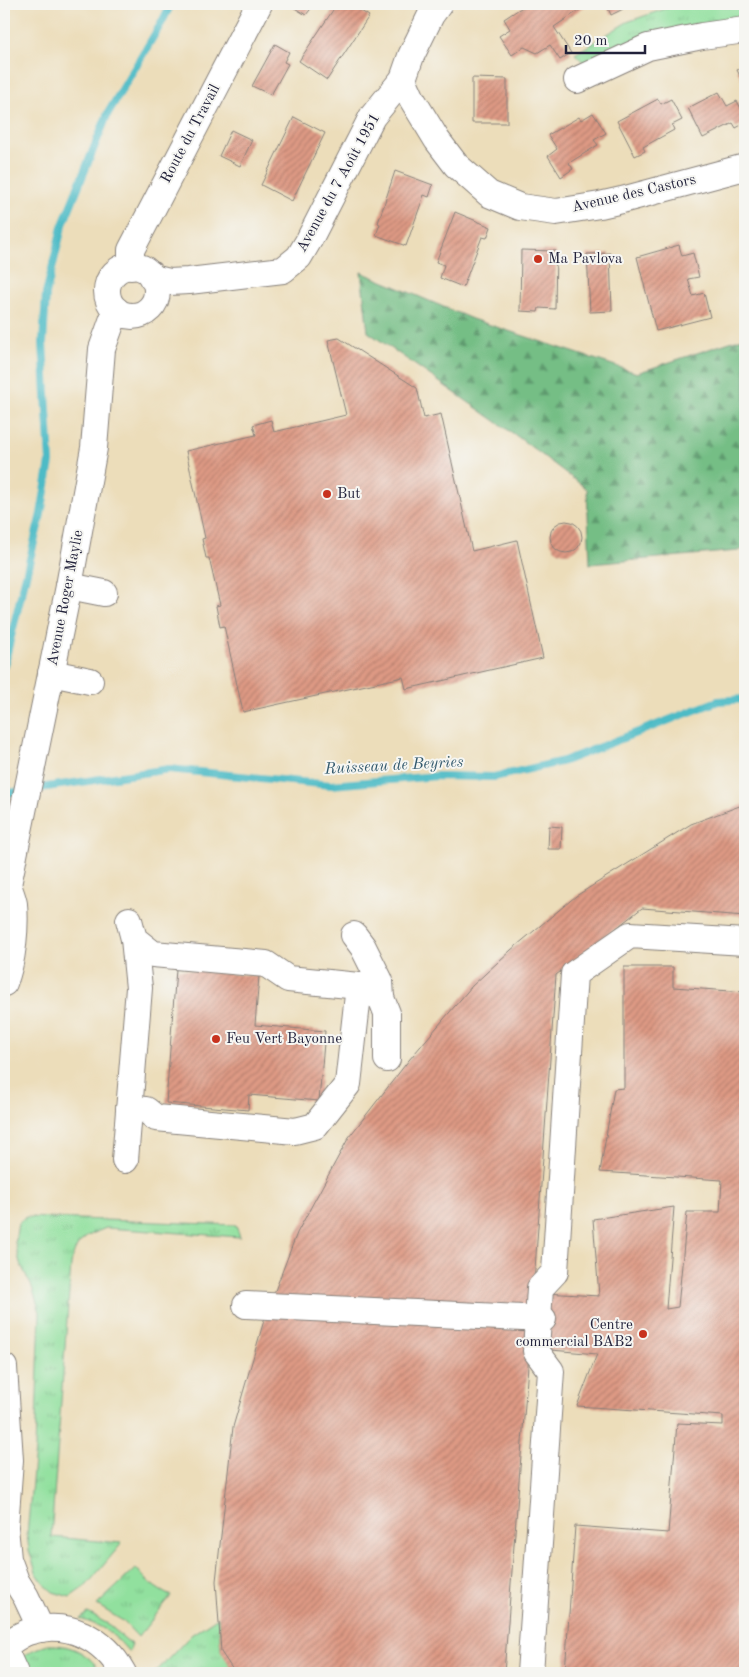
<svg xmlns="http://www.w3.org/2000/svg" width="749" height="1677" viewBox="0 0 749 1677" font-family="'Old Standard TT',serif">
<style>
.grass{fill:url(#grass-tufts);stroke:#5a816c}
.forest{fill:url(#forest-firs);stroke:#4b7060}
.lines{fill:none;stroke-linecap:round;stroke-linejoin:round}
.stream{stroke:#4dbbc6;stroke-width:8}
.building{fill:url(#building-hatch)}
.minor-casing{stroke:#87807a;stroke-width:28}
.minor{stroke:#fff;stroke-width:26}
.poi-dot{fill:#c8321e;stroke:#f6f6f2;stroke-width:2}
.labels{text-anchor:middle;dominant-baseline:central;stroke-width:4;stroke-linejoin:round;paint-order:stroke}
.street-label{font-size:15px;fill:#22223b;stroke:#f6f6f2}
.poi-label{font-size:15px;fill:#22223b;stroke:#f6f6f2;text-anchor:start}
.water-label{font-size:16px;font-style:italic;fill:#31586c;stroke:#f6f6f2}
</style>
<defs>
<pattern id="grass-tufts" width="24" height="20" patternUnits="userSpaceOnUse" patternTransform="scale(1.25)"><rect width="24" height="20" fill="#91e09e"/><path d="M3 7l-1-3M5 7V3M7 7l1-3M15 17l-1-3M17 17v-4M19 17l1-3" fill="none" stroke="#7dc089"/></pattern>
<pattern id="forest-firs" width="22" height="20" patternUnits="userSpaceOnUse" patternTransform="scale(1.25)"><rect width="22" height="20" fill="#74be85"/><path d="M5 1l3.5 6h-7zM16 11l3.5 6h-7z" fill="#5f9a6e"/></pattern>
<pattern id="building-hatch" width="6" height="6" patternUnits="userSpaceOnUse" patternTransform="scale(1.25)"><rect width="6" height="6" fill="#de9a84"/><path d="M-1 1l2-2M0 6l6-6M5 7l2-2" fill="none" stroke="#b47d6d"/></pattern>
</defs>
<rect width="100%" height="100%" fill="#f6f6f2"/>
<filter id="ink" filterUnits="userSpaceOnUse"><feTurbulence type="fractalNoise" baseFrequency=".02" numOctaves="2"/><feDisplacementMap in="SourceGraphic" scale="10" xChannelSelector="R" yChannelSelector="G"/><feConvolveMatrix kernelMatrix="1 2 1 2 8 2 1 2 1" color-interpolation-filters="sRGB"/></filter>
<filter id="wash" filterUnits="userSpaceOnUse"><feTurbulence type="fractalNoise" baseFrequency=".0096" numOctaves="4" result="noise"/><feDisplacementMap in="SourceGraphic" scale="20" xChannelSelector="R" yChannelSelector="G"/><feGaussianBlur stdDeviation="1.12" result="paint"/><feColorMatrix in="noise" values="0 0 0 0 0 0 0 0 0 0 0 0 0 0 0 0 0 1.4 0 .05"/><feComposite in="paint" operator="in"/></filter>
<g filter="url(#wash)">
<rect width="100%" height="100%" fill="#ecddba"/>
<g class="grass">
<polygon points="679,4 745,4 745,21 588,67 575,54 627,22"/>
<path d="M26,1217l210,8 4,12 -134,-9c-22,9 -31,13 -35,37l-20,272 71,6 -35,42 -17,12 -17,-5 -9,-8 -8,-12 -7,-22 -2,-15 8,-86 5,-137 -8,-25 -12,-24 -5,-20 3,-20z"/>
<path d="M136,1568c11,13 19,21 35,28l-33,41 -15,-16 -26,-16z"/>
<path d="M88,1613l20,11 24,21 -3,7c-16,-19 -26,-26 -49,-33z"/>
<polygon points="218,1617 221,1651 234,1671 232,1673 155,1673 191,1635"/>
<path d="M48,1645c24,-1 41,9 54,28h-70l-9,-16 10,-7z"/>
</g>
<polygon class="forest" points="361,272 472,319 637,373 745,337 745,548 738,551 590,564 587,489 518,437 368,332"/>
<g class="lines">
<g class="stream">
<polyline points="4,665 41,514 50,462 43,343 46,294 62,227 108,113 162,22 171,4"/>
<polyline points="33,789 169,769 331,785 437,776 494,777 564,761 718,701 745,699"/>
<polyline points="4,794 22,791"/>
</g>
</g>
<g id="blocks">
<g class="building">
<polygon points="295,4 309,4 313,6 306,15 293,7"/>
<polygon points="337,4 350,4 369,16 327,80 299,61"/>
<polygon points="527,4 586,4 587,5 554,27 571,53 560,60 550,45 537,53 524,47 512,55 499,36 510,29 504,19"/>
<polygon points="606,4 621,4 623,9 611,15"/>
<polygon points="275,44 289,52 284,62 288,64 271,95 252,86"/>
<polygon points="745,66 745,86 737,70"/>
<polygon points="472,78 507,79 507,123 472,123"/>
<polygon points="719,92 727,106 737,101 745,116 745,123 736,128 733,123 703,138 688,108"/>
<polygon points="658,99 661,104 671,99 682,120 672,125 674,130 643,147 645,151 635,156 617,121"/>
<polygon points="593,113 606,133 594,140 598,145 569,163 573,169 561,177 548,156 557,149 548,135 579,117 581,120"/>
<polygon points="294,117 325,133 292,201 261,185"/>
<polygon points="231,130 252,140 240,166 219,156"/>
<polygon points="395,171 433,185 429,197 424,195 406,246 376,235 380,224 378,223"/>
<polygon points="455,212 491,227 487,238 482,237 463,287 440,278 444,265 436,262"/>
<polygon points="679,245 682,256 693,253 699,277 688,279 693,296 704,293 710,317 656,331 637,257"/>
<polygon points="521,250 556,251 555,309 539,308 538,312 520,311"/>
<polygon points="610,253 612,311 590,312 587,254"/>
<polygon points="339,338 417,388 424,418 441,414 472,551 517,540 543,658 406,689 403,677 243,712 224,626 220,627 216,606 220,605 209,558 206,558 202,539 205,538 186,451 256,435 253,425 271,420 274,432 346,415 328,340"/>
<circle cx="566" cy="537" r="16"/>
<polygon points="745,804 745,916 642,908 556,975 529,1353 504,1673 235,1673 221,1652 216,1581 233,1427 265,1317 297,1233 349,1137 409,1060 472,986 511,950 576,896 691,824"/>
<polygon points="549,826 562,827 561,849 548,849"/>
<polygon points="624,967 673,967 673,987 745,992 745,1673 565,1673 575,1526 668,1533 677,1423 723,1425 723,1416 577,1406 597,1354 540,1349 544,1293 599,1296 593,1219 674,1207 666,1309 678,1307 687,1212 720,1212 722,1180 600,1172 614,1089 624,1088"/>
<polygon points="176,969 259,976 255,1025 325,1031 319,1101 249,1095 248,1110 166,1103"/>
</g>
</g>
</g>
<g filter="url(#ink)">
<use href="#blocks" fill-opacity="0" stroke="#87807a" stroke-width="1"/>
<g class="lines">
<defs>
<g id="minor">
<polyline points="403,79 412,99 437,140 456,165 489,194 520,207 556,212 600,205 622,200 745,167"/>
<polyline points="577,80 648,47 702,36 745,30"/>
<circle cx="132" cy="291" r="25"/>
<polyline points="131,267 131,250 259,4"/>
<polyline points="152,278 169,282 189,281 283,270 299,257 309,240 372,117 403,79 411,56 431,15 439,4"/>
<polyline points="69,586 104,593"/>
<polyline points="51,673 90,681"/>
<polyline points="4,890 8,885 69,586 94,448 102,349 116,310"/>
<polyline points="129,920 134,939 153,954 266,964 288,979 359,986 381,998 387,1013 387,1059"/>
<polyline points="354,935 363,947 380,981 381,998"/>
<path d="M4,983c9,-22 12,-55 10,-79 -1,-6 -4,-13 -6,-19"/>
<polyline points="129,1109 146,1110 156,1118 295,1131 315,1126 348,1084 359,986"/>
<polyline points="125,1160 139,988 134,939"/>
<polyline points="246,1305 543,1319"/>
<polyline points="4,1367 10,1460 5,1527 8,1559 16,1581 26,1597 41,1629"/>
<path d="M4,1646c7,-4 15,-11 24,-14 39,-13 76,6 95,41"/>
<polyline points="4,1649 15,1673"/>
<polyline points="530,1673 551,1371 536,1351 540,1288 555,1272 574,974 630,935 745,942"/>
</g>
</defs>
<use href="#minor" class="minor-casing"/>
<use href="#minor" class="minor"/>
</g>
</g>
<g class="poi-dot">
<circle cx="538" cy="259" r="5"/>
<circle cx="327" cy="494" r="5"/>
<circle cx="216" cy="1039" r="5"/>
<circle cx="643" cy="1334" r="5"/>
</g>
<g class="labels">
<g class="street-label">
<text transform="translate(191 134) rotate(-62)">Route du Travail</text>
<text transform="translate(339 183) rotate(-61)">Avenue du 7 Août 1951</text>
<text transform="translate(634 194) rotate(-13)">Avenue des Castors</text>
<text transform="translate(66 598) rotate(-79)">Avenue Roger Maylie</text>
</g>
<g class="poi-label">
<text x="548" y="259">Ma Pavlova</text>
<text x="337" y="494">But</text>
<text x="226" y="1039">Feu Vert Bayonne</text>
<text x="633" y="1325" text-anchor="end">Centre<tspan x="633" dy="17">commercial BAB2</tspan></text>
</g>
<g class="water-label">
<text transform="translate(394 766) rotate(-3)">Ruisseau de Beyries</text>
</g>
</g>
<rect width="749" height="1677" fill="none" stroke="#f6f6f2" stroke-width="20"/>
<path d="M566 45v8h79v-8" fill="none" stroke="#22223b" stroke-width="2.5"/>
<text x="574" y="45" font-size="15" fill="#22223b" stroke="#f6f6f2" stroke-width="4" paint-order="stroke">20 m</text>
</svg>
